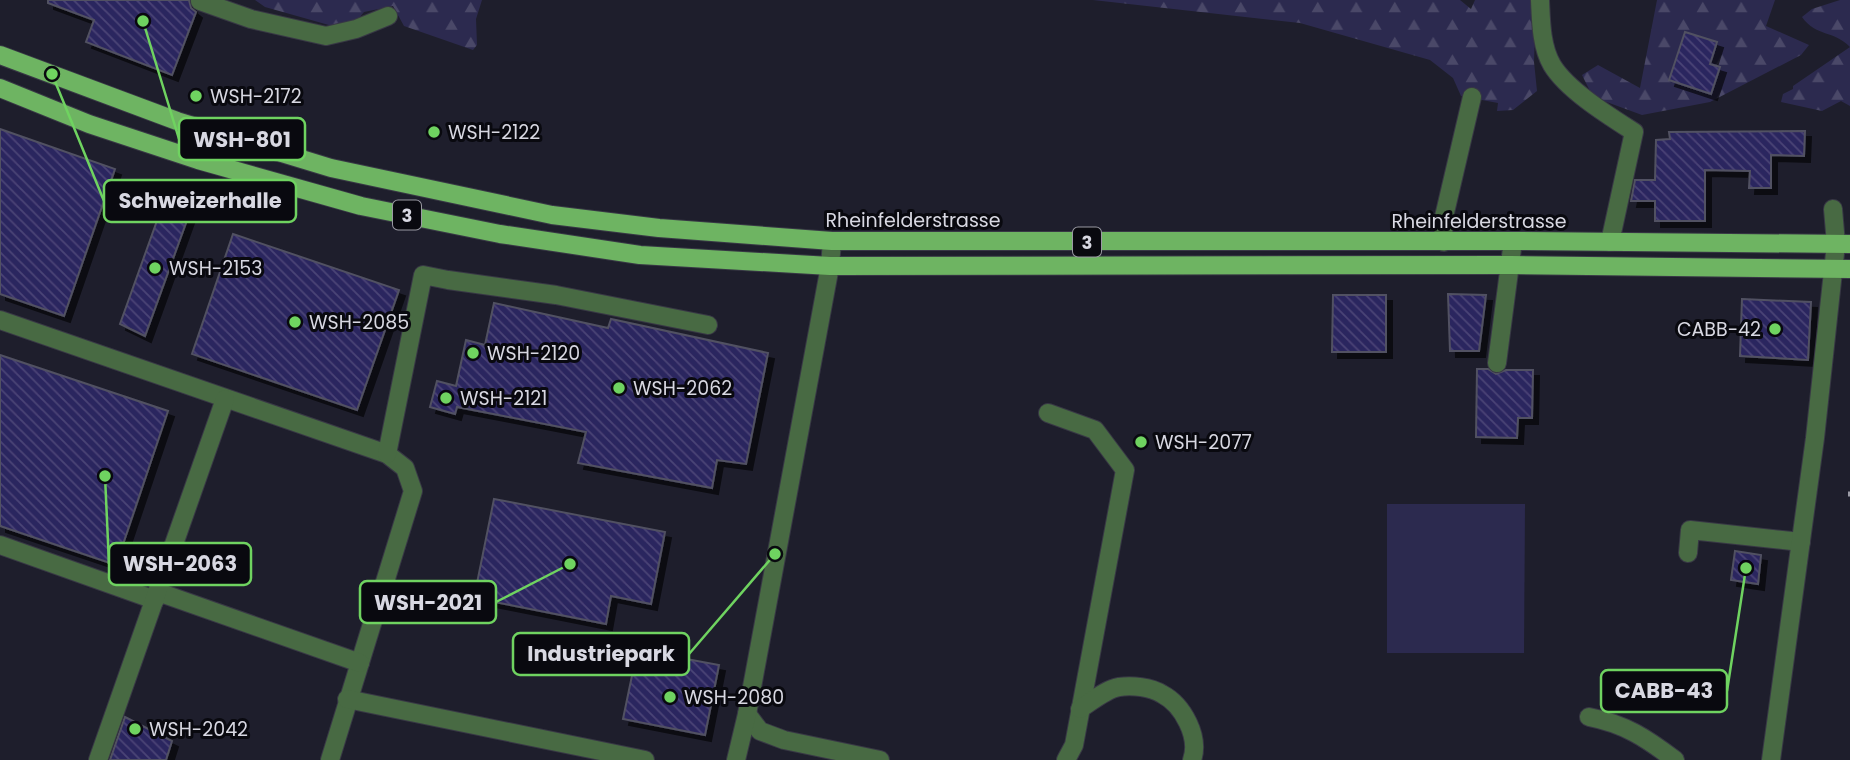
<svg xmlns="http://www.w3.org/2000/svg" width="1850" height="760" viewBox="0 0 1850 760" font-family="Poppins,sans-serif">
<style>
.forest{fill:url(#forest-firs)}
.park{fill:#2c2a4f}
.building{fill:url(#building-back-hatch);stroke:#515162;stroke-width:2;filter:url(#shadow)}
.lines{fill:none;stroke-linecap:round;stroke-linejoin:round}
.minor-casing{stroke:#383845;stroke-width:20}
.major-casing{stroke:#383845;stroke-width:20}
.minor{stroke:#486a43;stroke-width:18}
.major{stroke:#6eb462;stroke-width:18}
.rail{stroke:#9c9ca7;stroke-width:5;stroke-dasharray:10 5;stroke-linecap:butt}
.poi-dot{fill:#6fd360;stroke:#09090f;stroke-width:2.5}
.labels{text-anchor:middle;dominant-baseline:central;stroke-width:6;stroke-linejoin:round;paint-order:stroke}
.shield{fill:#09090f;stroke:#9a9aa3;stroke-width:2}
.shield-label{font-size:18px;font-weight:bold;fill:#d8d8e2}
.poi-label{font-size:19px;fill:#d8d8e2;stroke:#09090f;text-anchor:start}
.street-label{font-size:19px;fill:#d8d8e2;stroke:#09090f}
.leader{fill:none;stroke:#6fd360;stroke-width:2.5}
.callout-dot{fill:#6fd360;stroke:#09090f;stroke-width:2.5}
.callout{fill:#09090f;stroke:#6fd360;stroke-width:2.5}
.callout-label{font-size:21px;text-anchor:middle;font-weight:bold;fill:#d8d8e2}
</style>
<defs>
<pattern id="forest-firs" width="22" height="20" patternUnits="userSpaceOnUse" patternTransform="scale(1.75)"><rect width="22" height="20" fill="#2c2a4f"/><path d="M5 1l3.5 6h-7zM16 11l3.5 6h-7z" fill="#4a4868"/></pattern>
<pattern id="building-back-hatch" width="6" height="6" patternUnits="userSpaceOnUse" patternTransform="scale(1.75)"><rect width="6" height="6" fill="#2c255f"/><path d="M-1 5l2 2M0 0l6 6M5-1l2 2" fill="none" stroke="#4a4476"/></pattern>
<filter id="shadow"><feDropShadow dx="6" dy="6" stdDeviation="0" flood-color="#0009"/></filter>
</defs>
<rect width="100%" height="100%" fill="#1e1e2c"/>
<g class="forest">
<polygon points="255,0 482,0 476,19 477,45 473,50 404,26 393,6 364,12 354,24 336,27 265,7"/>
<polygon points="1093,0 1460,0 1471,9 1475,0 1536,0 1534,62 1537,91 1513,110 1497,111 1498,103 1461,96 1453,78 1430,60 1300,23"/>
<polygon points="1657,0 1775,0 1766,26 1809,45 1801,55 1710,102 1642,115 1593,97 1582,75 1598,65 1640,88"/>
<path d="M1840,0h10v106l-9,-5 -19,10 -41,-9 2,-8 10,-5v-3l57,-39c-16,-17 -34,-10 -48,-30l10,-8z"/>
</g>
<polygon class="park" points="1387,504 1525,504 1524,653 1387,653"/>
<g class="building">
<polygon points="48,0 189,0 191,8 196,12 172,75 86,42 94,20 48,3"/>
<polygon points="1685,32 1717,42 1710,64 1720,67 1711,94 1669,80"/>
<polygon points="0,129 115,169 64,316 0,294"/>
<polygon points="1805,131 1804,156 1771,155 1771,188 1749,188 1750,171 1705,170 1705,221 1655,221 1655,201 1631,201 1635,180 1655,180 1656,140 1670,139 1669,132"/>
<polygon points="163,204 190,212 145,336 120,324"/>
<polygon points="233,234 399,290 357,410 192,354"/>
<polygon points="1448,294 1486,295 1479,351 1450,351"/>
<polygon points="1333,295 1386,295 1386,352 1332,352"/>
<polygon points="1742,299 1811,302 1808,360 1740,356"/>
<polygon points="494,303 608,328 611,319 768,353 746,464 717,460 712,488 578,463 586,432 457,407 455,414 430,407 437,381 456,386 466,340 485,345"/>
<polygon points="0,355 168,411 116,565 0,526"/>
<polygon points="1477,369 1488,369 1496,374 1506,370 1533,370 1532,418 1518,418 1517,438 1476,437"/>
<polygon points="494,499 665,532 651,604 611,596 606,624 474,598"/>
<polygon points="1735,551 1761,555 1758,584 1731,580"/>
<polygon points="681,658 719,665 705,735 623,719 634,666 678,675"/>
<polygon points="125,717 172,741 166,760 110,760"/>
</g>
<g class="lines">
<defs>
<g id="minor">
<path d="M1540,0c1,21 1,46 12,65 15,25 57,51 82,67l-24,110"/>
<polyline points="200,1 251,19 326,36 356,29 388,16"/>
<polyline points="1444,242 1443,221 1472,97"/>
<polyline points="0,320 387,454 405,468 413,491 330,760"/>
<polyline points="1497,363 1513,241"/>
<polyline points="1048,413 1095,430 1125,470 1074,745 1066,760"/>
<polyline points="387,454 423,275 448,280 556,295 708,325"/>
<polyline points="0,545 155,600"/>
<polyline points="1688,553 1690,530 1801,542"/>
<polyline points="158,592 360,663"/>
<polyline points="347,699 645,760"/>
<path d="M1080,709c11,-7 26,-20 39,-22 13,-2 32,0 43,7 21,11 38,43 30,66"/>
<polyline points="747,714 760,731 784,740 880,760"/>
<path d="M1589,717c36,7 57,21 86,43"/>
<polyline points="98,760 225,399"/>
<polyline points="736,760 747,714 830,266 832,241"/>
<polyline points="1771,760 1815,438 1836,244 1833,209"/>
</g>
<g id="major">
<polyline points="0,55 177,121 331,168 552,215 659,228 832,241 1513,241 1850,244"/>
<polyline points="0,88 89,124 198,160 361,206 500,234 640,255 830,266 1511,265 1850,269"/>
</g>
</defs>
<use href="#minor" class="minor-casing"/>
<use href="#major" class="major-casing"/>
<use href="#minor" class="minor"/>
<use href="#major" class="major"/>
<polyline class="rail" points="1848,494 1850,494"/>
</g>
<g class="poi-dot">
<circle cx="196" cy="96" r="7"/>
<circle cx="434" cy="132" r="7"/>
<circle cx="155" cy="268" r="7"/>
<circle cx="295" cy="322" r="7"/>
<circle cx="1775" cy="329" r="7"/>
<circle cx="473" cy="353" r="7"/>
<circle cx="619" cy="388" r="7"/>
<circle cx="446" cy="398" r="7"/>
<circle cx="1141" cy="442" r="7"/>
<circle cx="670" cy="697" r="7"/>
<circle cx="135" cy="729" r="7"/>
</g>
<g class="labels">
<g class="shield">
<rect x="393" y="200.5" width="28" height="29" rx="5"/>
<rect x="1073" y="227.5" width="28" height="29" rx="5"/>
</g>
<g class="shield-label">
<text x="407" y="215">3</text>
<text x="1087" y="242">3</text>
</g>
<g class="poi-label">
<text x="210" y="96">WSH-2172</text>
<text x="448" y="132">WSH-2122</text>
<text x="169" y="268">WSH-2153</text>
<text x="309" y="322">WSH-2085</text>
<text x="1761" y="329" text-anchor="end">CABB-42</text>
<text x="487" y="353">WSH-2120</text>
<text x="633" y="388">WSH-2062</text>
<text x="460" y="398">WSH-2121</text>
<text x="1155" y="442">WSH-2077</text>
<text x="684" y="697">WSH-2080</text>
<text x="149" y="729">WSH-2042</text>
</g>
<g class="street-label">
<text x="913" y="220">Rheinfelderstrasse</text>
<text x="1479" y="221">Rheinfelderstrasse</text>
</g>
</g>
<path class="leader" d="M143 21L179 139M52 74L104 201M105 476L109 564M570 564L496 602M775 554L689 654M1746 568L1727 691"/>
<g class="callout-dot">
<circle cx="143" cy="21" r="7"/>
<circle cx="52" cy="74" r="7"/>
<circle cx="105" cy="476" r="7"/>
<circle cx="570" cy="564" r="7"/>
<circle cx="775" cy="554" r="7"/>
<circle cx="1746" cy="568" r="7"/>
</g>
<g class="callout">
<rect x="179" y="118" width="126" height="42" rx="7"/>
<rect x="104" y="180" width="192" height="42" rx="7"/>
<rect x="109" y="543" width="142" height="42" rx="7"/>
<rect x="360" y="581" width="136" height="42" rx="7"/>
<rect x="513" y="633" width="176" height="42" rx="7"/>
<rect x="1601" y="670" width="126" height="42" rx="7"/>
</g>
<g class="callout-label">
<text x="242" y="147">WSH-801</text>
<text x="200" y="208">Schweizerhalle</text>
<text x="180" y="571">WSH-2063</text>
<text x="428" y="610">WSH-2021</text>
<text x="601" y="661">Industriepark</text>
<text x="1664" y="698">CABB-43</text>
</g>
</svg>
